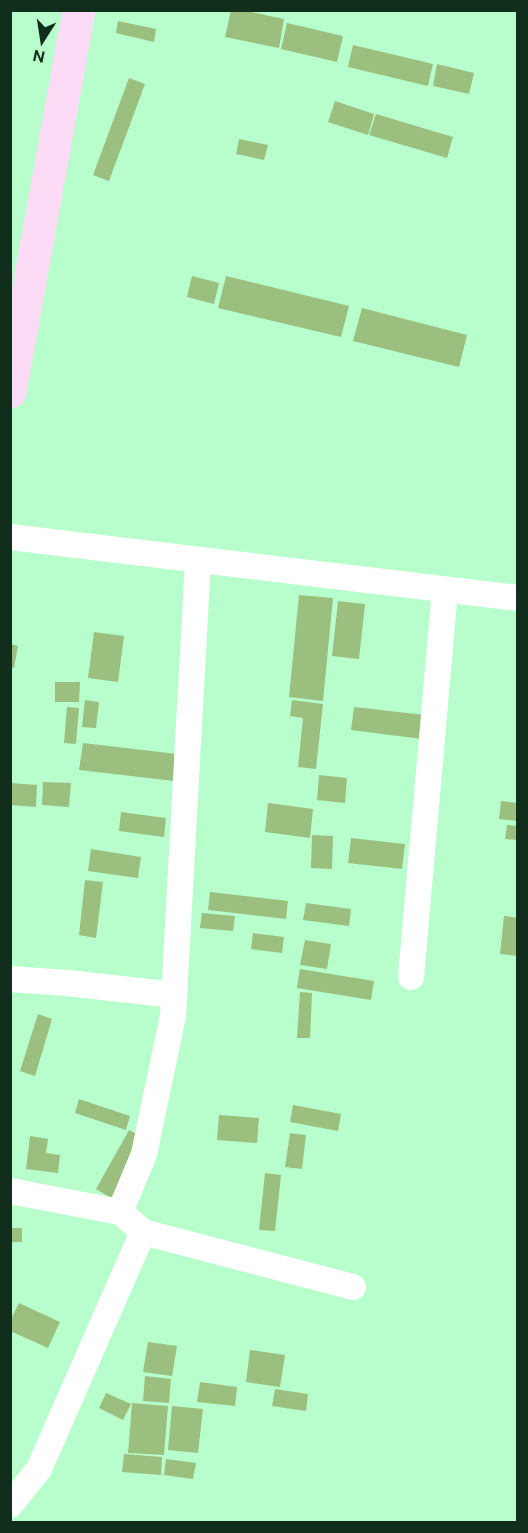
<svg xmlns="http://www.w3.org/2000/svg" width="528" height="1533" viewBox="0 0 528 1533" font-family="'DM Sans',sans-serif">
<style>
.building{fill:#9abf7f}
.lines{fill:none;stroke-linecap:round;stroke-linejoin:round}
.street{stroke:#fff;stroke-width:26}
.secondary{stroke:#fcdbf7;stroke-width:33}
</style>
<rect width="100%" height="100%" fill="#b8fecc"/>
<g class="building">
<polygon points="231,10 242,10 284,19 279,48 225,37"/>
<polygon points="118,21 156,29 154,42 116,33"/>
<polygon points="287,23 343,36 337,62 281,49"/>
<polygon points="353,45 433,64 428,86 348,67"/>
<polygon points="437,64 474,73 469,94 433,86"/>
<polygon points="129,78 145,84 109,181 93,175"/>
<polygon points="335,101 374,114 368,135 328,122"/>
<polygon points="376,114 453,137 447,158 369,135"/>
<polygon points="239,139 268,145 264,160 236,154"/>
<polygon points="192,276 219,283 214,304 187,297"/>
<polygon points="226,276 349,306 341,337 218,308"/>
<polygon points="362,308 467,335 459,367 353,341"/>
<polygon points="299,595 333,598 323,701 289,697"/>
<polygon points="338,601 365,604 359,659 332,656"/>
<polygon points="94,632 124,636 118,682 88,678"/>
<polygon points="10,644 18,646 14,668 10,667"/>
<polygon points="55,682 80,682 79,702 55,702"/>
<polygon points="85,700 99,702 96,728 82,727"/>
<polygon points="292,700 323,704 316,769 298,767 303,718 290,716"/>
<polygon points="67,707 79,708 76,744 64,743"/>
<polygon points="354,707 425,715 422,739 351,730"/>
<polygon points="83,743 177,754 174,781 79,770"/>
<polygon points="319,775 347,778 345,803 317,800"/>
<polygon points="43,782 71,783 69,807 42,805"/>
<polygon points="10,783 37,785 36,807 10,805"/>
<polygon points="501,801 518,803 518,821 499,819"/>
<polygon points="268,803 313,809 310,838 265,832"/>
<polygon points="121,812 166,818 164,837 119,831"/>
<polygon points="507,825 518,826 518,840 505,839"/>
<polygon points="312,835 333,836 332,869 311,868"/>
<polygon points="351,838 405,844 402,869 348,863"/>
<polygon points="91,849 141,857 138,878 88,871"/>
<polygon points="85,880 103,882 96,938 79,935"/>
<polygon points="210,892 288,901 286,919 208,910"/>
<polygon points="306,903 351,909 349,926 303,920"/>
<polygon points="202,913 235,916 233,931 200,928"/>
<polygon points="504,916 518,918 518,956 500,954"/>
<polygon points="253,933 284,937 282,953 251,949"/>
<polygon points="305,940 331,944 327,969 300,965"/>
<polygon points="300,969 374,981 371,1000 297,988"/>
<polygon points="300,992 312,993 310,1038 297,1038"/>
<polygon points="38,1014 52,1019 35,1076 20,1071"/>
<polygon points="79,1099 130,1116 126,1130 75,1113"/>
<polygon points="293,1105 341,1114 338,1131 290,1122"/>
<polygon points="219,1115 259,1118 257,1143 217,1140"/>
<polygon points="129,1130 145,1138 111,1198 96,1189"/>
<polygon points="290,1133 306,1135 302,1169 285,1167"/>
<polygon points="30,1136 48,1139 46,1153 60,1155 58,1173 26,1169"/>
<polygon points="265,1173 281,1175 275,1231 259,1230"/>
<rect x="10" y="1228" width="12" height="14"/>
<polygon points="19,1303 60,1322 48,1348 10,1331 10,1321"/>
<polygon points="148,1342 177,1346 172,1376 143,1372"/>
<polygon points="250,1350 285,1355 280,1387 246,1382"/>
<polygon points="145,1376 171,1379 169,1403 143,1401"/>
<polygon points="200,1382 237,1387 235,1406 197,1402"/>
<polygon points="275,1389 308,1394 306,1411 272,1406"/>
<polygon points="106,1393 131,1404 123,1420 99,1408"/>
<polygon points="132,1403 168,1406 164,1455 128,1453"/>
<polygon points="172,1406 203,1409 198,1453 168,1450"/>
<polygon points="124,1454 162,1457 161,1475 122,1472"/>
<polygon points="166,1459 196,1463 193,1479 164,1475"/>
</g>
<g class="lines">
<g class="street">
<polyline points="10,537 518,598"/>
<polyline points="411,977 445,590"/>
<polyline points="10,979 68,983 174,995"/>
<polyline points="10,1191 120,1212 143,1232 353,1287"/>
<polyline points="120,1212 144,1154 173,1016 198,561"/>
<polyline points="10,1505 39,1469 143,1232"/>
</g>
<polyline class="secondary" points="10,392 79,10"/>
</g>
<rect width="528" height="1533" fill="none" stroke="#112d1b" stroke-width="24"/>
<g transform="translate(42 42) rotate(192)" stroke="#b8fecc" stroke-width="4.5" paint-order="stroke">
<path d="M0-4.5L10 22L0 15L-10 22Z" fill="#112d1b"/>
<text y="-9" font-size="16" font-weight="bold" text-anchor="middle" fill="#112d1b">N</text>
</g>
</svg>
